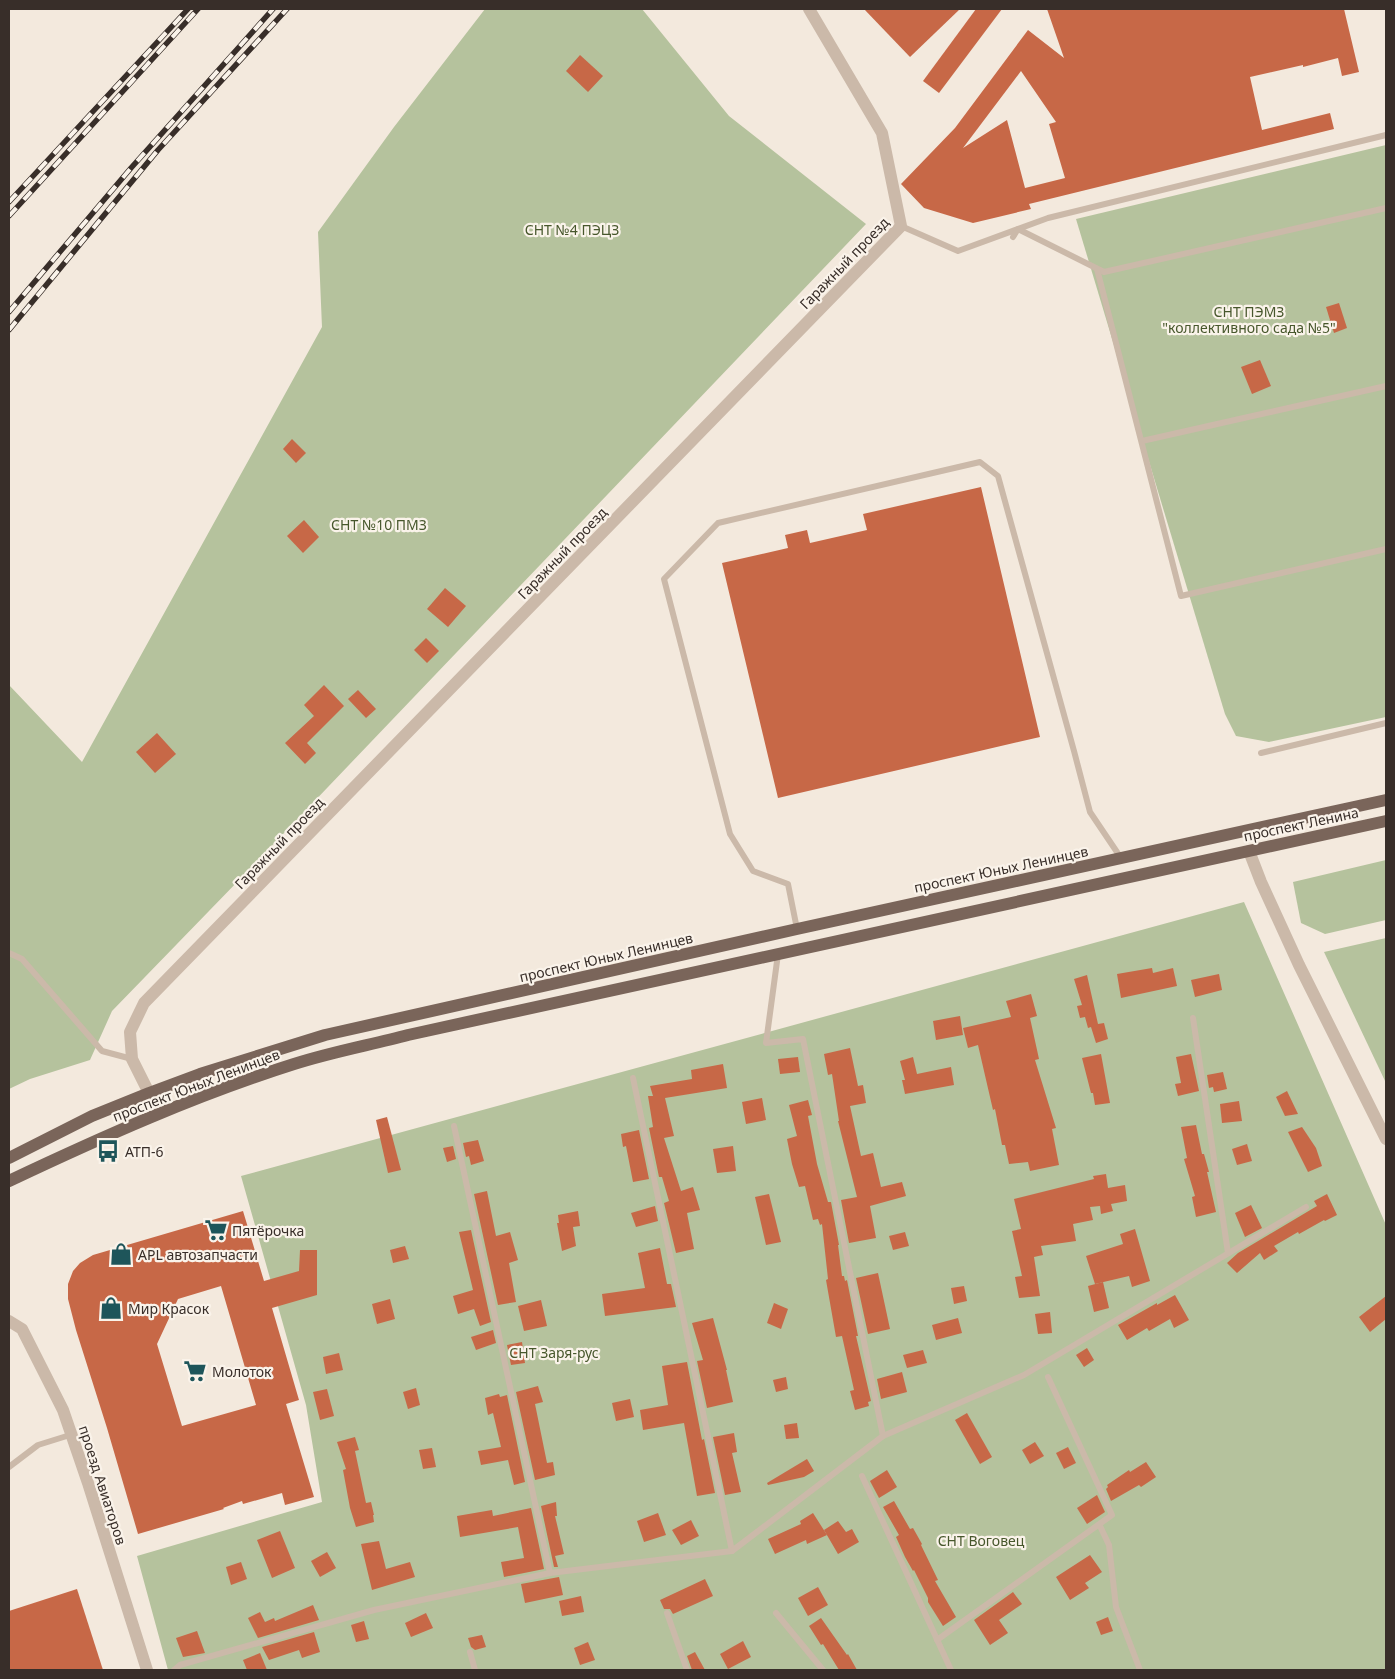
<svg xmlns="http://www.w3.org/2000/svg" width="1395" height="1679" viewBox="0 0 1395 1679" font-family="'Noto Sans',sans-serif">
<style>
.green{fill:#b5c29d}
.building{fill:#c76847;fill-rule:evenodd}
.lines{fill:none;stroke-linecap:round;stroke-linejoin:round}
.lane{stroke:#cbb9a9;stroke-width:6}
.street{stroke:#cbb9a9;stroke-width:12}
.primary{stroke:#7a655a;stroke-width:12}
.rail-casing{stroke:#382e29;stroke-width:5.5}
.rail{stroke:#faf3ea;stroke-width:4;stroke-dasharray:11;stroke-linecap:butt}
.labels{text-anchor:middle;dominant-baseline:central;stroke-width:4.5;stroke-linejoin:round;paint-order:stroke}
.park-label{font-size:14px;fill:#47572c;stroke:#faf3ea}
.street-label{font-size:14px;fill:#382e29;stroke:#faf3ea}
.poi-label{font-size:14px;fill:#382e29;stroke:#faf3ea;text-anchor:start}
</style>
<rect width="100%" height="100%" fill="#f3e9dd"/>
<g class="green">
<polygon points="485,9 642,9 729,116 866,224 241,878 112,1011 90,1060 30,1079 9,1089 9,685 82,762 322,327 318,232 394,127"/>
<polygon points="1386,145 1386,717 1269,742 1236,736 1225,714 1076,219"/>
<polygon points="1386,860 1386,920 1325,934 1301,923 1293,882"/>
<polygon points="1244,902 1386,1225 1386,1670 168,1670 137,1556 322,1502 306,1405 241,1176"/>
<polygon points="1386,938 1386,1083 1324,952"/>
</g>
<g class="building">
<polygon points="864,9 960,9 910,57"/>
<polygon points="976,9 1002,9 939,93 923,81"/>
<path d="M1047,9h297l15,63 -17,4 -4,-18 -35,9v-2l-53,12 12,53 68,-17 4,16 -305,75 2,5 -58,14 -49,-15 -23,-24 54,-56 73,-98 36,28zM1021,71l35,51 -7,2 16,54 -40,10 -18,-68 -44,28z"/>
<polygon points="580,55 603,76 588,92 566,71"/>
<polygon points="1339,303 1347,328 1334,333 1326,307"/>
<polygon points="1260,360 1271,386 1252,394 1241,367"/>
<polygon points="292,439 306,453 296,463 283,449"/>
<polygon points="981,487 1040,737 778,798 722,563 788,548 785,535 807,530 810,543 867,530 863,514"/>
<polygon points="304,520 319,537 303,553 287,536"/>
<polygon points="445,588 466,606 448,627 427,609"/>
<polygon points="426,638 439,651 427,663 414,650"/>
<polygon points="324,685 344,706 307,743 316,753 305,764 285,743 314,716 304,705"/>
<polygon points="358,690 376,709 366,718 348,699"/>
<polygon points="157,733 176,754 155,773 136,752"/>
<polygon points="1152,968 1153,973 1173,968 1177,986 1121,998 1117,974"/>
<polygon points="1219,974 1222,990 1195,997 1191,980"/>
<polygon points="1087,975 1098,1024 1104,1023 1108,1039 1096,1043 1091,1027 1088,1028 1085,1017 1080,1018 1077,1006 1082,1005 1074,979"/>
<polygon points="1031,994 1037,1016 1030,1018 1039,1059 1035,1060 1056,1128 1052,1129 1059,1165 1030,1171 1028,1162 1009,1164 1005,1145 1002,1145 995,1109 993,1110 978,1045 968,1048 963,1028 1011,1017 1006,1001"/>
<polygon points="960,1016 963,1035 936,1040 933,1021"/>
<polygon points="850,1048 858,1086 863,1085 866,1103 850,1106 861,1156 873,1153 881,1187 902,1182 906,1196 870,1206 876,1238 849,1243 841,1200 857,1197 838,1121 839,1121 832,1074 828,1075 824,1054"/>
<polygon points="1101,1054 1110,1103 1095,1105 1093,1093 1091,1093 1082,1058"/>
<polygon points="1191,1054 1199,1091 1178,1096 1175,1084 1181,1083 1176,1057"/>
<polygon points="798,1057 800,1072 780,1074 778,1059"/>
<polygon points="913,1057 917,1074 951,1067 954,1085 905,1094 902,1080 905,1080 900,1061"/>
<polygon points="723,1064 727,1088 665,1098 674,1136 664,1138 681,1191 693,1187 700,1210 687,1213 694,1249 676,1253 664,1203 669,1201 662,1177 659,1177 649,1128 653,1127 648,1096 653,1096 650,1086 692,1079 691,1070"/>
<polygon points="1223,1072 1227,1089 1214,1092 1213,1087 1209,1088 1207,1075"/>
<polygon points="1287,1091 1298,1114 1285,1116 1276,1097"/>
<polygon points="762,1098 766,1120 746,1124 742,1102"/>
<polygon points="808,1100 812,1115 808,1116 817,1164 828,1202 831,1202 839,1245 838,1245 842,1276 844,1276 845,1281 847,1280 858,1336 856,1336 871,1401 868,1402 869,1406 855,1410 850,1391 854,1390 842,1336 836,1337 826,1280 828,1279 822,1224 820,1225 818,1219 813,1220 805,1186 799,1187 792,1164 787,1139 797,1136 789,1105"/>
<polygon points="1239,1101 1242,1121 1222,1123 1220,1104"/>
<polygon points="387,1117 401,1170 388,1173 376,1120"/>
<polygon points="1196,1125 1202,1154 1204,1154 1209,1172 1207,1172 1216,1212 1196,1217 1192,1197 1195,1196 1184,1159 1187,1158 1181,1127"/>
<polygon points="1302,1127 1316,1148 1322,1166 1308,1172 1288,1132"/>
<polygon points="639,1130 649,1179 633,1182 626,1146 623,1147 621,1134"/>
<polygon points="478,1140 484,1161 471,1165 469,1156 466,1157 463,1143"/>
<polygon points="1247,1144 1252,1161 1237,1165 1232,1149"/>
<polygon points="453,1146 456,1159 447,1162 443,1148"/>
<polygon points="733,1146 736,1171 717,1173 713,1149"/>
<polygon points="1106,1174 1108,1188 1125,1185 1127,1201 1111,1204 1113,1211 1101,1214 1100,1206 1090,1207 1093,1220 1073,1224 1076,1241 1041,1246 1043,1255 1034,1257 1040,1296 1019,1298 1015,1277 1022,1276 1012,1231 1021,1229 1014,1199 1094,1179 1093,1176"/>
<polygon points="487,1191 496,1236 510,1232 518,1260 509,1263 516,1302 498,1305 474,1194"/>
<polygon points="769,1194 781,1242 766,1245 755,1197"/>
<polygon points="1327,1194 1337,1215 1325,1221 1324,1220 1299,1234 1298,1232 1274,1246 1278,1251 1264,1260 1260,1253 1237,1273 1227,1263 1238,1253 1317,1206 1314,1201"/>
<polygon points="1251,1205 1262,1228 1245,1237 1235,1213"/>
<polygon points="655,1206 658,1221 636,1227 631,1213"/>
<path d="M243,1211l21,70 35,-10 1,-21h17v45l-45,13 27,92 -13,4 28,93 -29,8 -3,-12 -39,11 -1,-3 -19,7 1,1 -86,25 -31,-106 -31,-98 -8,-31v-15l5,-13 7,-8 13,-8zM221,1286l35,119 -74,21 -25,-82 21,-45z"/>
<polygon points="578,1211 580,1226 573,1227 576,1246 562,1251 557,1223 559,1223 558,1215"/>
<polygon points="1135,1229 1150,1281 1132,1287 1129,1276 1095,1284 1086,1256 1123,1244 1120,1234"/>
<polygon points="471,1230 491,1322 480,1326 474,1309 458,1314 453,1296 473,1290 459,1232"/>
<polygon points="905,1232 909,1246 893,1250 889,1236"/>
<polygon points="405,1246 409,1259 393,1263 390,1250"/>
<polygon points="660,1248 667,1284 671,1284 676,1307 605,1316 602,1294 645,1288 638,1253"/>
<polygon points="878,1273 890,1329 868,1334 856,1278"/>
<polygon points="1103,1282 1109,1308 1094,1312 1088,1286"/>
<polygon points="964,1286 967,1301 954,1304 951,1288"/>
<polygon points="1175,1295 1189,1320 1174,1328 1170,1319 1149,1331 1147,1328 1127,1340 1118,1325 1157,1303 1157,1305"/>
<polygon points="1386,1296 1386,1319 1370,1332 1359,1317"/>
<polygon points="390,1299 395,1319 377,1324 372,1304"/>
<polygon points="541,1300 547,1326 524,1331 518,1306"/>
<polygon points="774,1303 788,1309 781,1329 767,1323"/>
<polygon points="1050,1312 1052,1333 1038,1334 1035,1314"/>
<polygon points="713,1318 727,1370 726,1370 733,1402 707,1408 697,1361 703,1360 692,1323"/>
<polygon points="958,1318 962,1333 936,1340 932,1325"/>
<polygon points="493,1330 496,1343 476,1350 471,1337"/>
<polygon points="522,1342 525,1363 511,1365 507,1345"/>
<polygon points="1087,1348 1094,1360 1084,1367 1076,1355"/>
<polygon points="923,1350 927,1363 907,1368 903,1355"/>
<polygon points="339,1353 343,1370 326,1374 323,1357"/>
<polygon points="687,1362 702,1440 704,1439 715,1493 697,1496 684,1423 643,1430 640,1410 668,1405 662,1366"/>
<polygon points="902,1372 907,1392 881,1399 877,1379"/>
<polygon points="786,1377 788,1389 776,1392 773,1380"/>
<polygon points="538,1386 543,1402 535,1404 547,1463 553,1462 555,1475 535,1480 516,1392"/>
<polygon points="416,1388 420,1405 408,1409 403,1392"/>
<polygon points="327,1389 334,1416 320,1420 313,1392"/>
<polygon points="499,1394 500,1397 507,1395 525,1482 514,1485 508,1460 481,1465 478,1451 501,1447 493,1413 488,1415 485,1398"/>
<polygon points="630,1399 634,1417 616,1421 612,1403"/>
<polygon points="967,1413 992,1457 980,1464 955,1420"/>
<polygon points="797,1423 799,1438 786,1439 784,1425"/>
<polygon points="734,1433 737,1452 732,1453 741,1492 725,1495 713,1437"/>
<polygon points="355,1437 359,1450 355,1451 366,1503 371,1502 374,1515 373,1515 374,1522 356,1527 350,1508 343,1470 346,1469 337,1442"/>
<polygon points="1035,1442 1044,1456 1030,1464 1022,1450"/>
<polygon points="1068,1447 1076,1463 1064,1469 1056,1453"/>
<polygon points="432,1448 436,1467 423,1469 419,1450"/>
<polygon points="807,1459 814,1471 804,1477 768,1485 767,1483"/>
<polygon points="1146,1462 1156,1477 1141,1487 1139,1485 1111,1501 1106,1489 1108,1487 1107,1485 1129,1470 1130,1472"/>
<polygon points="887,1470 897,1487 879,1498 870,1481"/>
<polygon points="1097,1495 1105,1512 1087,1524 1077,1508"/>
<polygon points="894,1501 910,1529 913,1528 922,1544 921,1545 938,1580 935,1581 956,1617 943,1626 928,1602 928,1598 914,1570 913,1571 905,1557 896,1537 899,1535 883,1507"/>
<polygon points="556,1502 557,1516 555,1516 564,1554 555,1556 558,1567 554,1567 541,1506"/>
<polygon points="531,1508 544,1569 504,1577 501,1562 524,1558 518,1527 460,1537 457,1516 492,1510 493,1516"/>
<polygon points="658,1513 666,1535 644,1542 637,1521"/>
<polygon points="813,1513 827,1535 807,1544 806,1540 775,1554 768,1539 801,1524 800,1521"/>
<polygon points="691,1520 699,1536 681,1545 672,1530"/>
<polygon points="838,1521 846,1532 852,1529 859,1542 838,1554 824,1530"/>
<polygon points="280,1531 295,1568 272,1578 257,1540"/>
<polygon points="379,1541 386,1569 410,1562 415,1577 372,1590 361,1544"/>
<polygon points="327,1552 336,1568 320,1577 311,1561"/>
<polygon points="1090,1555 1102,1572 1085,1583 1089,1588 1070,1600 1056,1577"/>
<polygon points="241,1562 247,1579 231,1585 226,1567"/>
<polygon points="559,1577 563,1595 525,1603 521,1584"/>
<polygon points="705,1579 713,1596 673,1614 670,1609 664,1609 660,1600"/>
<polygon points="818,1587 828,1605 808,1616 798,1598"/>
<polygon points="77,1589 103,1670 9,1670 9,1611"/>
<polygon points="1013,1592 1022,1604 999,1620 1008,1633 990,1645 974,1620"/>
<polygon points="581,1596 584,1612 562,1616 559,1601"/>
<polygon points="313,1605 319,1620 258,1638 248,1618 260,1612 265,1622 274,1618 275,1621"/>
<polygon points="426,1613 433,1628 411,1637 405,1623"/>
<polygon points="1108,1617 1113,1631 1101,1635 1096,1622"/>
<polygon points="821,1618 847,1655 848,1654 857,1670 839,1670 823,1644 821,1645 809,1626"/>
<polygon points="364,1621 369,1639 356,1642 351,1625"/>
<polygon points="197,1631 205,1653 183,1657 176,1638"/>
<polygon points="314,1632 320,1652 302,1658 299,1650 269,1660 262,1647"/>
<polygon points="482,1635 486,1647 475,1650 471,1647 468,1638"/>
<polygon points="743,1641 751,1657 728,1669 720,1654"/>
<polygon points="588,1642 595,1660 580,1665 574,1648"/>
<polygon points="695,1652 705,1670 692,1670 687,1656"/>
<polygon points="260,1653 267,1670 247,1670 243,1660"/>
</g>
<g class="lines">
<g class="lane">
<polyline points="901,226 958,251 1048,218 1386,135"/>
<polyline points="1013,237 1018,229 1104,272 1386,208"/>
<polyline points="1097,269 1181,596 1386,549"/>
<polyline points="1142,441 1386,386"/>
<polyline points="1261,753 1386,723"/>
<polyline points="797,929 788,884 753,871 730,834 664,579 718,523 980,462 998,476 1074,751 1090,812 1121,858"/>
<polyline points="9,953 22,959 102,1051 132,1059"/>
<polyline points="778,954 766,1043 803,1039 883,1436 1024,1375 1306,1207"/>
<polyline points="1193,1018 1228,1253"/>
<polyline points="633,1078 732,1551"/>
<polyline points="454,1126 550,1573 732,1551 883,1436"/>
<polyline points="9,1467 38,1445 70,1435"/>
<polyline points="862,1476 951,1670"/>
<polyline points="1100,1526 1109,1545 1116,1607 1140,1670"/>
<polyline points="667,1613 687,1670"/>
<polyline points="776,1613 823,1670"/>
<polyline points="937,1640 1112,1515 1048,1377"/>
<polyline points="470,1652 475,1670"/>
<polyline points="174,1670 180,1665 374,1610 550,1573"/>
</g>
<g class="street">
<polyline points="1249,851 1261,882 1299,965 1386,1139"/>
<polyline points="149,1093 132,1059 130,1032 144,1003 901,226 882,133 809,9"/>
<polyline points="9,1321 22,1329 63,1410 88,1483 147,1670"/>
</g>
<g class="primary">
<polyline points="9,1158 92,1116 149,1093 200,1074 325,1035 797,929 1386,800"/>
<path d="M9,1181c93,-44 187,-86 285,-117 37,-12 76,-19 114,-29l978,-214"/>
</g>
<defs>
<g id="rail">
<polyline points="9,202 188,9"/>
<polyline points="9,216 198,9"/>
<polyline points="9,312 131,168 273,9"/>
<polyline points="9,330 158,150 287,9"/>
</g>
</defs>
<use href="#rail" class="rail-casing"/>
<use href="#rail" class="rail"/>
</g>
<defs>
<symbol id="bus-bare" viewBox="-9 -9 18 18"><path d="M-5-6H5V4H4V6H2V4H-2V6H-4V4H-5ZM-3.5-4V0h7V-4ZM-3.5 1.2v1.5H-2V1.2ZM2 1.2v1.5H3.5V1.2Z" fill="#1e555a" stroke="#faf3ea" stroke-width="2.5" paint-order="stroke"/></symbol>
<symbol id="supermarket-bare" viewBox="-9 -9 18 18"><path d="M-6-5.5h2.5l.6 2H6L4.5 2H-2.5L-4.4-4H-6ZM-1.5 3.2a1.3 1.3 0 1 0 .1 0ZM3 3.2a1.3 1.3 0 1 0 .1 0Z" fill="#1e555a" stroke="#faf3ea" stroke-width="2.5" paint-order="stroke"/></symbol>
<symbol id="shop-bare" viewBox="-9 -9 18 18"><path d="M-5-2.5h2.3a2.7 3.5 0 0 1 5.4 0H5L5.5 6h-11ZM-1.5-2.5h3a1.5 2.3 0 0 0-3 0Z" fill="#1e555a" stroke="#faf3ea" stroke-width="2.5" paint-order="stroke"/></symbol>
</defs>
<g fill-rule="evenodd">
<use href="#bus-bare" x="92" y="1135" width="32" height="32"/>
<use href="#supermarket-bare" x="200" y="1214" width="32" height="32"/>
<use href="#shop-bare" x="105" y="1238" width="32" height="32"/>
<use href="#shop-bare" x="95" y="1292" width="32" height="32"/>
<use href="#supermarket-bare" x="179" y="1355" width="32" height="32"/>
</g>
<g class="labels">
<g class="park-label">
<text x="572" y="229">СНТ №4 ПЭЦЗ</text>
<text x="1249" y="311">СНТ ПЭМЗ<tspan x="1249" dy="16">"коллективного сада №5"</tspan></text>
<text x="379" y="524">СНТ №10 ПМЗ</text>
<text x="554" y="1352">СНТ Заря-рус</text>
<text x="981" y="1540">СНТ Воговец</text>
</g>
<g class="street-label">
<text transform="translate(844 263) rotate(-46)">Гаражный проезд</text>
<text transform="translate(562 553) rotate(-46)">Гаражный проезд</text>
<text transform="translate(1301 824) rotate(-12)">проспект Ленина</text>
<text transform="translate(279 843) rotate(-46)">Гаражный проезд</text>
<text transform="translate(1001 869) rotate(-12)">проспект Юных Ленинцев</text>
<text transform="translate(606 957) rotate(-13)">проспект Юных Ленинцев</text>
<text transform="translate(196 1085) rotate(-21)">проспект Юных Ленинцев</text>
<text transform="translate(103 1485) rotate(72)">проезд Авиаторов</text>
</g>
<g class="poi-label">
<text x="125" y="1151">АТП-6</text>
<text x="232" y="1230">Пятёрочка</text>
<text x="138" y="1254">APL автозапчасти</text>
<text x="128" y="1308">Мир Красок</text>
<text x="212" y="1371">Молоток</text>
</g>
</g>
<rect width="1395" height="1679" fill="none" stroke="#382e29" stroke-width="20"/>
</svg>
